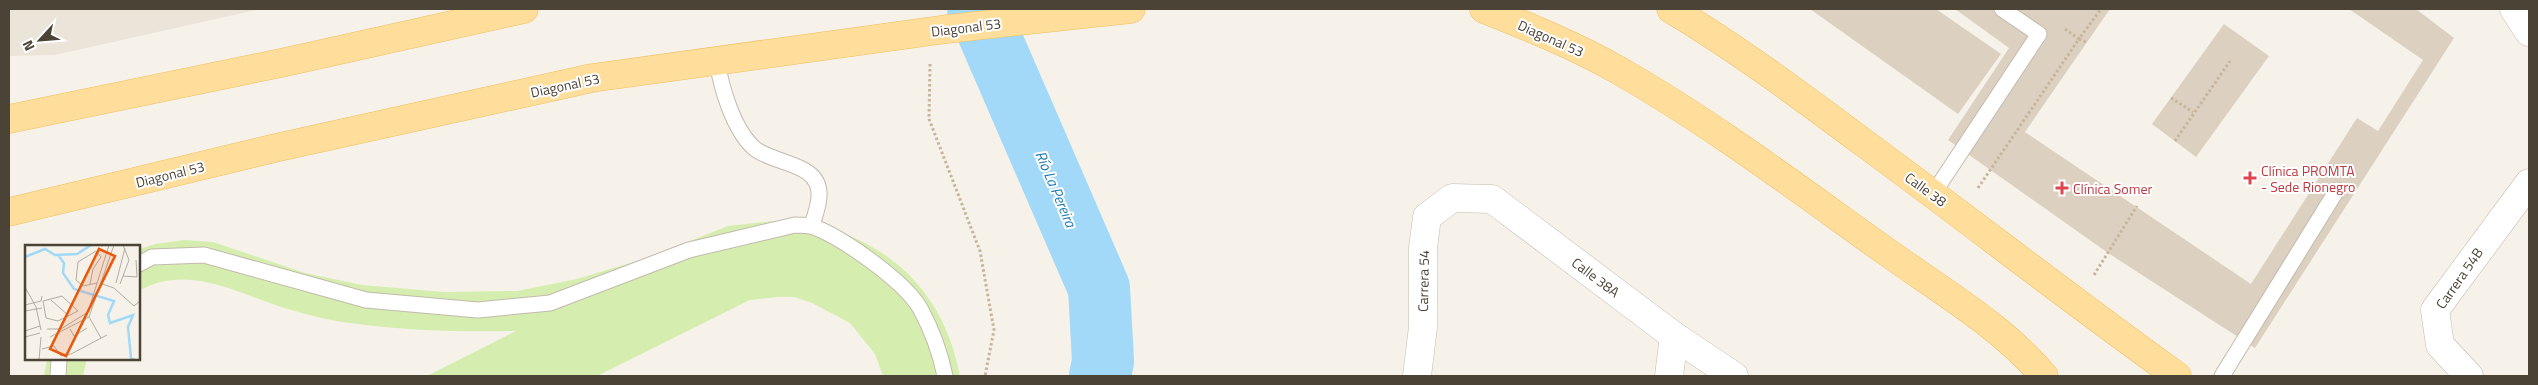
<svg xmlns="http://www.w3.org/2000/svg" width="2538" height="385" viewBox="0 0 2538 385" font-family="'Titillium Web',sans-serif">
<style>
.residential{fill:#ebe4d8}
.green{fill:#d5eeb0}
.lines{fill:none;stroke-linecap:round;stroke-linejoin:round}
.river{stroke:#a2d9f8;stroke-width:62}
.building{fill:#dcd1c1}
.service-casing{stroke:#c3baac;stroke-width:17}
.minor-casing{stroke:#c3baac;stroke-width:29}
.primary-casing{stroke:#f0be5f;stroke-width:29}
.path{stroke:#c7b59b;stroke-width:3;stroke-dasharray:2.5 2.5;stroke-linecap:butt}
.service{stroke:#fff;stroke-width:15}
.minor{stroke:#fff;stroke-width:28}
.primary{stroke:#ffde9b;stroke-width:28}
.health-dot{fill:#e0444e;stroke:#fff;stroke-width:2}
.labels{text-anchor:middle;dominant-baseline:central;stroke-width:4;stroke-linejoin:round;paint-order:stroke}
.street-label{font-size:14px;fill:#4c4337;stroke:#fff}
.health-label{font-size:14px;fill:#be3a42;stroke:#fff;text-anchor:start}
.water-label{font-size:15px;font-style:italic;fill:#227cb2;stroke:#fff}
.inset-river{fill:none;stroke:#a2d9f8;stroke-width:2.5}
.inset-road{fill:none;stroke:#b2aca2;stroke-width:1}
.view{fill:#e8590c;fill-opacity:0.15;stroke:#e8590c;stroke-width:2.5}
.inset-edge{fill:none;stroke:#4c4337;stroke-width:2.5}
</style>
<rect width="100%" height="100%" fill="#f6f2ea"/>
<polygon class="residential" points="9,9 261,9 55,55 9,56"/>
<g class="green">
<path d="M773,221c11,0 24,-2 35,1 83,20 136,70 152,154h-77l-8,-22 -25,-31 -38,-20 -18,-6h-16l-28,3 -153,76h-170l89,-45c-53,1 -105,0 -158,-7 -21,-2 -43,-7 -63,-13 -50,-13 -105,-50 -156,-20v-42l16,-5 29,-4 29,2 92,31 57,12 82,7 73,-1 60,-12 73,-22 78,-31z"/>
<polygon points="47,359 87,359 83,376 44,376"/>
</g>
<g class="lines">
<polyline class="river" points="978,9 1099,288 1103,361 1100,376"/>
</g>
<g class="building">
<polygon points="1810,9 1936,9 2001,54 1958,114"/>
<polygon points="1955,9 2110,9 2025,132 2251,284 2357,118 2378,131 2423,60 2349,9 2416,9 2454,38 2255,348 2108,253 1948,140 2009,48"/>
<polygon points="2224,24 2269,56 2196,157 2152,124"/>
</g>
<g class="lines">
<defs>
<g id="service">
<path d="M717,61c4,26 16,68 37,87 20,17 67,14 65,48 0,10 -5,21 -7,30"/>
<polyline points="1933,194 2039,34 2002,9"/>
<path d="M139,264l13,-7 52,-2 162,45 112,10 72,-7 139,-53 106,-25c6,0 13,0 19,2 29,11 90,54 106,81 12,22 20,44 25,68"/>
<polyline points="58,376 59,359"/>
<polyline points="2222,376 2337,190"/>
</g>
<g id="minor">
<polyline points="2514,9 2529,32"/>
<polyline points="1417,376 1423,327 1423,248 1427,217 1452,198 1492,199 1674,336 1734,376"/>
<polyline points="1669,376 1674,336"/>
<polyline points="2469,376 2440,345 2435,310 2529,183"/>
</g>
<g id="primary">
<path d="M1484,9c45,18 92,37 134,61 93,53 179,118 266,180 53,38 118,76 160,126"/>
<path d="M1671,9c67,40 130,87 193,134 105,77 207,157 313,233"/>
<polyline points="9,119 281,63 524,9"/>
<polyline points="9,212 275,148 592,78 947,29 1131,9"/>
</g>
</defs>
<use href="#service" class="service-casing"/>
<use href="#minor" class="minor-casing"/>
<use href="#primary" class="primary-casing"/>
<g class="path">
<polyline points="2065,29 2079,39 2101,9"/>
<polyline points="930,64 929,119 980,251 994,330 985,376"/>
<polyline points="2171,98 2193,112"/>
<polyline points="2175,141 2230,61"/>
<polyline points="1978,188 2079,39 2086,42"/>
<polyline points="2094,275 2137,206"/>
</g>
<use href="#service" class="service"/>
<use href="#minor" class="minor"/>
<use href="#primary" class="primary"/>
</g>
<g class="health-dot">
<path d="M2247.5 170.5h5v5h5v5h-5v5h-5v-5h-5v-5h5z"/>
<path d="M2059.5 180.5h5v5h5v5h-5v5h-5v-5h-5v-5h5z"/>
</g>
<g class="labels">
<g class="street-label">
<text transform="translate(966 27) rotate(-7)">Diagonal 53</text>
<text transform="translate(1551 38) rotate(24)">Diagonal 53</text>
<text transform="translate(565 85) rotate(-12)">Diagonal 53</text>
<text transform="translate(170 174) rotate(-14)">Diagonal 53</text>
<text transform="translate(1926 189) rotate(36)">Calle 38</text>
<text transform="translate(1596 277) rotate(37)">Calle 38A</text>
<text transform="translate(2459 278) rotate(-55)">Carrera 54B</text>
<text transform="translate(1423 281) rotate(-89)">Carrera 54</text>
</g>
<g class="health-label">
<text x="2261" y="170">Clínica PROMTA<tspan x="2261" dy="16">- Sede Rionegro</tspan></text>
<text x="2073" y="188">Clínica Somer</text>
</g>
<g class="water-label">
<text transform="translate(1056 189) rotate(67)">Río La Pereira</text>
</g>
</g>
<g transform="translate(25 245)">
<rect width="115" height="115" fill="#f6f2ea"/>
<path class="inset-river" d="M33,10l6,8 -1,10 11,16 40,12 -6,14 2,8 23,-8 -5,12 3,31 4,2M0,12l20,-8 10,6 22,-1 14,-9"/>
<path class="inset-road" d="M98,0l6,15M98,31l14,1 -1,-17M91,38l9,-35M65,39l3,-15 8,-12 -5,-6 -18,11 -2,18 7,6 14,-3M77,39l12,4 20,18 6,-5M95,39l9,-24M0,42l11,20 5,23M37,51l16,15 -20,10 -12,-3 -3,-17zM26,55l18,16M0,60l16,-4 1,-5M0,66l17,-3M64,72l12,21M22,84h14l27,-17 21,-67M45,84l4,7 13,-8M0,86l15,-5M0,92l15,-4M25,92l39,-20 25,-72M17,104l12,-3 7,10 10,-2 36,-19M14,115l2,-23"/>
<path class="view" d="M74,4l16,7 -49,100 -16,-7z"/>
<rect width="115" height="115" class="inset-edge"/>
</g>
<rect width="2538" height="385" fill="none" stroke="#4c4337" stroke-width="20"/>
<g transform="translate(40 40) rotate(244)" stroke="#ffffff" stroke-width="4" paint-order="stroke">
<path d="M0-4L9 19L0 12L-9 19Z" fill="#4c4337"/>
<text y="-8" font-size="14" font-weight="bold" text-anchor="middle" fill="#4c4337">N</text>
</g>
</svg>
